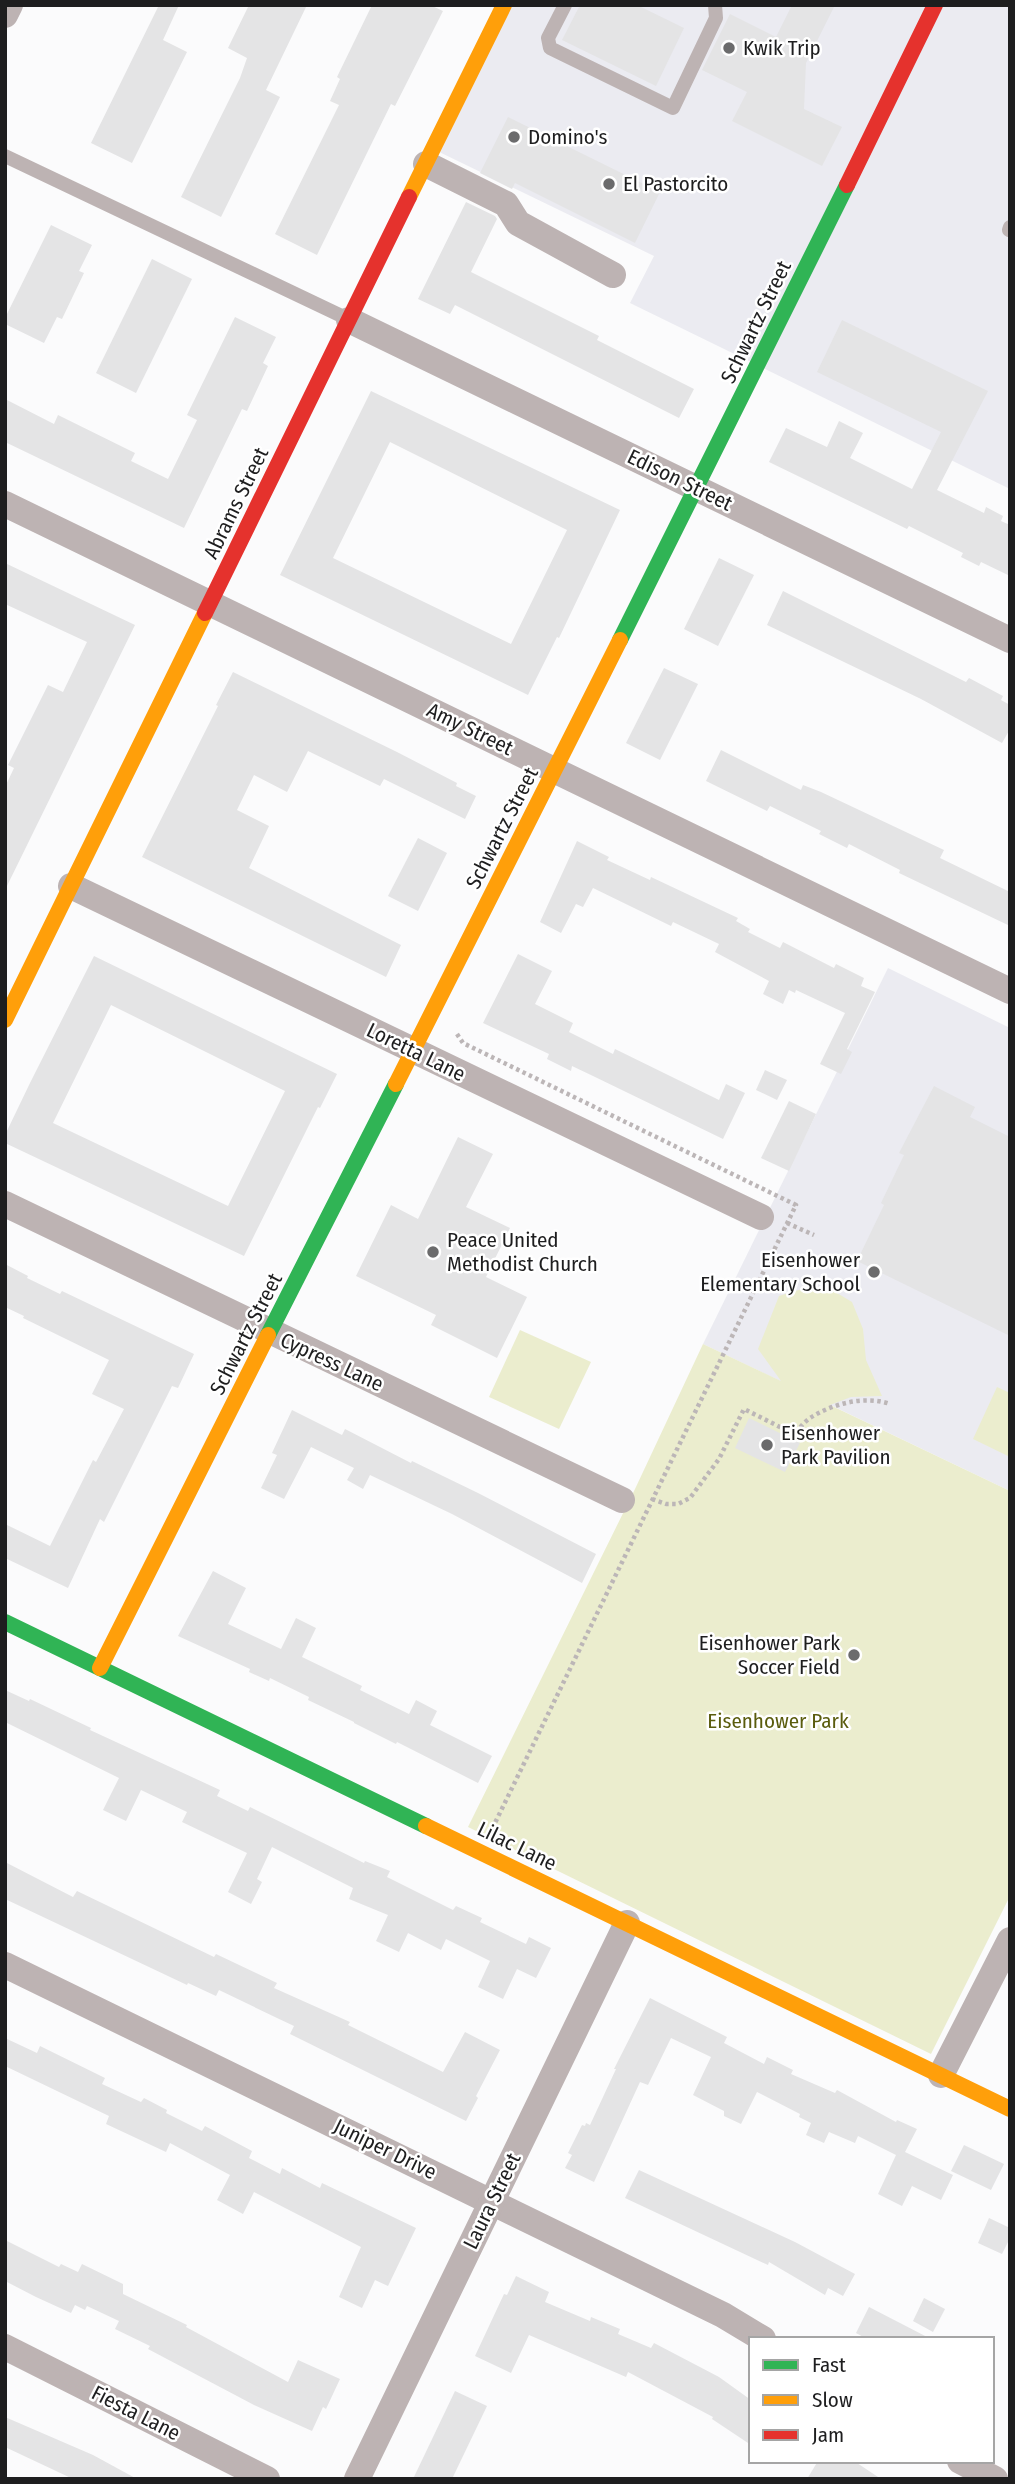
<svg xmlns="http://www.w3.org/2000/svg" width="1015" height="2484" viewBox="0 0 1015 2484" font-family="'Fira Sans Condensed',sans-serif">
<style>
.built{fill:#ebebf1}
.green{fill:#ebedce}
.building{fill:#e4e4e5;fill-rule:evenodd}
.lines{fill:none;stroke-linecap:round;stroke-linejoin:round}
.path{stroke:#bcb6b7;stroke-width:4.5;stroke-dasharray:3.5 3.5;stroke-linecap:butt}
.lane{stroke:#bdb3b3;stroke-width:14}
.street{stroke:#bdb3b3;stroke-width:26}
.fast{stroke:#30b455;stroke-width:16}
.slow{stroke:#ff9f0a;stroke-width:16}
.jam{stroke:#e5322d;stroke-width:16}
.poi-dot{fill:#6b6b6c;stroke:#fff;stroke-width:2.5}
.labels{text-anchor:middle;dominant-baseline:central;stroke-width:5;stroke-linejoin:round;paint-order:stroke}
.poi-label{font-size:21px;fill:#1e1e1f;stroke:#fff;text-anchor:start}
.street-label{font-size:21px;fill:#1e1e1f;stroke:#fff}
.park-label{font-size:21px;fill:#5a5c0d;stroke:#fff}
</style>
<rect width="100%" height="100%" fill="#fbfbfc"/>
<g class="built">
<polygon points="504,5 1010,5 1010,489 630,303 654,256 433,149"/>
<polygon points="888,968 1010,1028 1010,1491 703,1344"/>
</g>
<g class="green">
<polygon points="827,1287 852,1302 863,1329 866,1360 882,1396 851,1397 830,1405 1010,1491 1010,1896 931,2054 468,1827 635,1489 703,1344 781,1381 758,1349 779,1296 805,1288"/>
<polygon points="520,1330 591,1362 559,1429 489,1397"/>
<polygon points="997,1387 1010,1393 1010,1457 973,1439"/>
</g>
<g class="building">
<polygon points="159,5 179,5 163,40 187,52 132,163 91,143"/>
<polygon points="249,5 307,5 266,90 280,97 221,217 181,197 240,78 247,58 228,48"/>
<polygon points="372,5 430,5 443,11 395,106 391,104 317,255 275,234 339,105 330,101 340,79 337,77"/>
<polygon points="580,5 637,5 684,28 656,86 562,40"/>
<polygon points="792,5 835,5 806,63 804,109 842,127 822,166 732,121 747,92 702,70 730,14 776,37"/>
<polygon points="508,117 660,192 635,243 515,183 512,189 480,173"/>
<polygon points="466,202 495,216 497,219 471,272 599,336 597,340 694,389 679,418 455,305 450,314 418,299"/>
<polygon points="51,225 92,245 79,271 84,273 62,319 57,317 44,343 5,324 5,318"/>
<polygon points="152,259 192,279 136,393 96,373"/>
<polygon points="235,317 276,337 263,363 268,366 247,411 242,409 184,528 5,442 5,399 54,424 58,415 135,453 131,461 168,479 197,420 187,415"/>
<polygon points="842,320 988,391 937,490 984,513 986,507 1003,516 1001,521 1010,525 1010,576 981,562 979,566 961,557 963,553 909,526 907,529 769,462 786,428 827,447 839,421 863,433 850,458 912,489 941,432 817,372"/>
<path d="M371,391l249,119 -61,128 -2,-1 -29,58 -248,-120zM390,442l177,88 -56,114 -178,-86z"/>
<polygon points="719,558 754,575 718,646 684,629"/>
<polygon points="5,563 135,625 5,890 5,787 14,768 8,765 48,685 63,692 87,642 5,604"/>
<polygon points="783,591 966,682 969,678 1003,696 1001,700 1010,705 1010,729 1002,743 921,699 767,625"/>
<polygon points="664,668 698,684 660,760 626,743"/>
<polygon points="233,672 397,752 457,783 456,786 476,796 465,819 384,779 380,786 308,751 287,792 254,775 237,810 269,826 249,868 401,945 386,977 142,857 218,706 216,705"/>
<polygon points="721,750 801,790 803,785 821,792 944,850 940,858 1010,892 1010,926 899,873 900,870 849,844 847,848 819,834 821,831 770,806 767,811 706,781"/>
<polygon points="418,838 447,853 418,911 388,896"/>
<polygon points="577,841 609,857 607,860 650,880 651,877 738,918 736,921 750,929 748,932 780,948 783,942 834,968 836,964 864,978 861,986 875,992 847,1049 852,1052 841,1074 820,1064 845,1013 796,990 795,993 789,990 783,1004 763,994 769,981 715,952 719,944 673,922 671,926 593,888 583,907 576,904 561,933 540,922"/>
<polygon points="518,954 552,971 535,1004 573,1023 569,1032 613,1054 615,1049 719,1100 726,1084 745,1093 723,1139 593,1076 572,1066 571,1071 547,1059 549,1054 483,1023"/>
<path d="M94,956l243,118 -17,34 -2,-1 -74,149 -239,-113v-8l25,-52zM111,1005l174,86 -57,115 -175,-83z"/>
<polygon points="765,1070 787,1080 777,1100 756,1090"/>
<polygon points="934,1086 975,1107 970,1117 1010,1137 1010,1336 857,1261 884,1205 881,1203 904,1155 899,1153"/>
<polygon points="789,1101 816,1114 789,1171 761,1158"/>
<polygon points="458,1137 493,1154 466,1207 510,1228 486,1277 527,1297 497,1358 431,1325 436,1315 356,1276 391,1205 418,1219"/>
<polygon points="5,1264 28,1276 27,1278 60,1294 62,1291 194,1354 178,1388 172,1386 104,1522 100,1519 68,1588 5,1558 5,1524 50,1546 93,1460 96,1462 124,1409 92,1394 109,1360 23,1318 24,1316 5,1307"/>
<polygon points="292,1410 342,1435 345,1429 411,1463 412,1461 478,1493 596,1554 582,1583 452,1514 370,1475 363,1489 347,1480 354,1468 311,1447 284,1499 261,1488 277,1455 272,1453"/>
<polygon points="749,1418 800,1443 785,1472 735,1448"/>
<polygon points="213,1571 246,1588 228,1624 281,1649 296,1618 316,1628 302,1657 362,1686 360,1690 409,1714 416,1700 437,1711 430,1725 492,1756 478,1783 397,1742 396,1744 354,1723 354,1722 308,1700 309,1697 270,1678 269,1681 249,1672 250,1669 178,1636"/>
<polygon points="5,1690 29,1701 30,1699 91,1728 90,1730 220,1790 217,1796 248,1811 250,1807 364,1863 365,1861 390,1871 387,1877 453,1910 456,1906 482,1918 480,1922 526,1944 529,1937 551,1948 536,1978 517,1969 503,1999 478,1987 490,1961 446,1939 441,1950 408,1933 399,1952 376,1941 388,1915 349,1899 353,1888 272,1847 257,1879 262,1882 251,1904 228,1892 247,1853 182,1822 187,1812 141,1790 126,1821 103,1810 119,1778 5,1722"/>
<polygon points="5,1862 73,1897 77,1891 214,1957 216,1954 277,1983 274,1988 350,2022 348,2025 443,2072 465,2032 500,2050 476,2096 478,2098 466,2121 290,2034 294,2026 277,2018 219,1990 216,1996 188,1983 187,1985 5,1899"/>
<polygon points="650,1998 727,2037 724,2043 764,2064 767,2057 793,2070 791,2074 835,2093 837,2090 896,2122 897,2120 917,2129 905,2152 953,2175 941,2200 912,2186 902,2206 878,2194 896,2155 858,2136 855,2143 829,2132 824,2143 806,2135 811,2123 799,2117 800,2114 757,2092 741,2124 724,2116 724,2111 693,2095 711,2057 671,2038 648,2085 640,2082 594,2182 565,2168 572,2155 568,2153 582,2125 585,2126 586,2123 590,2125 616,2069 614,2069"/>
<polygon points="5,2038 37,2053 40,2046 105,2078 102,2084 141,2102 144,2098 167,2110 166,2113 202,2131 205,2126 252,2151 249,2158 280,2174 282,2168 320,2188 322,2183 416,2228 388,2286 375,2280 362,2308 339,2297 361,2247 254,2192 243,2214 217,2200 230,2175 170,2143 166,2152 106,2124 109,2116 5,2066"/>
<polygon points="964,2145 1004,2164 991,2190 951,2171"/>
<polygon points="639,2170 795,2242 855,2274 843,2296 828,2288 825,2295 769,2262 768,2265 625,2198"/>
<polygon points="989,2218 1010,2228 1010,2238 1002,2254 978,2243"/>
<polygon points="5,2240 59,2267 61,2264 78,2272 82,2264 123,2284 123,2294 187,2325 186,2327 288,2382 298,2360 340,2379 326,2409 323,2407 312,2431 254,2405 148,2349 150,2346 115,2329 119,2321 87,2306 85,2310 75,2305 71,2313 36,2297 5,2281"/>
<polygon points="516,2276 549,2292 545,2302 590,2321 591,2317 620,2329 618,2334 651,2348 654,2343 719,2377 751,2400 751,2445 712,2419 713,2417 628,2372 626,2377 529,2335 511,2373 475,2356 504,2294 507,2295"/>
<polygon points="924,2298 945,2309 933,2332 913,2321"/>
<polygon points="869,2307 931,2339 867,2339 856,2333"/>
<polygon points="455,2391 487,2406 452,2479 413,2479"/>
<polygon points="5,2417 93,2455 137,2479 73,2479 5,2447"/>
<polygon points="818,2461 854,2461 881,2479 807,2479"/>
</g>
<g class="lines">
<g class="path">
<polyline points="457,1034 463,1043 796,1205 494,1825"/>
<polyline points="787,1223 814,1235"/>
<path d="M652,1499l14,5h12l12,-6 29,-39 25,-50 50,25c5,-5 10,-12 16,-16 22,-14 54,-23 80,-14"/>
</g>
<g class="lane">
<polyline points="565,5 548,38 550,48 673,108 716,18 715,5"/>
<polyline points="5,156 348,319"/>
<polyline points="1009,230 1010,227"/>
</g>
<g class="street">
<polyline points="5,15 10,5"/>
<polyline points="426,164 506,204 518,223 613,275"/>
<polyline points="349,320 1010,640"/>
<polyline points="5,504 1010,991"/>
<polyline points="71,886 761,1217"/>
<polyline points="5,1204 622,1500"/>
<polyline points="5,1965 723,2315 763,2339"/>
<polyline points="941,2075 1010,1940"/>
<polyline points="5,2347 267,2479"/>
<polyline points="960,2461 995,2479"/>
<polyline points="357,2479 627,1923"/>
</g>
<g class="fast">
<polyline points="620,640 847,185"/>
<polyline points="268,1335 396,1084"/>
<polyline points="5,1622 426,1826"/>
</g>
<g class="slow">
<polyline points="409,197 504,5"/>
<polyline points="5,1020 205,613"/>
<polyline points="396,1084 620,640"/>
<polyline points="100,1668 268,1335"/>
<polyline points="426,1826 1010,2109"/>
</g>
<g class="jam">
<polyline points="847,185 935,5"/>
<polyline points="205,613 409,197"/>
</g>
</g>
<g class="poi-dot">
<circle cx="729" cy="48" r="7"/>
<circle cx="514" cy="137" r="7"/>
<circle cx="609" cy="184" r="7"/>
<circle cx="433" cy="1252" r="7"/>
<circle cx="874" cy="1272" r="7"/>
<circle cx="767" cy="1445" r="7"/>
<circle cx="854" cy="1655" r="7"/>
</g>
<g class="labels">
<g class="poi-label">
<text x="743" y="48">Kwik Trip</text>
<text x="528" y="137">Domino's</text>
<text x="623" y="184">El Pastorcito</text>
<text x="447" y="1240">Peace United<tspan x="447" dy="24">Methodist Church</tspan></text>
<text x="860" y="1260" text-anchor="end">Eisenhower<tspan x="860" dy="24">Elementary School</tspan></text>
<text x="781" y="1433">Eisenhower<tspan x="781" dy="24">Park Pavilion</tspan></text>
<text x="840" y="1643" text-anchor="end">Eisenhower Park<tspan x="840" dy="24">Soccer Field</tspan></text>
</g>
<g class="street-label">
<text transform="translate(756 322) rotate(-64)">Schwartz Street</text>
<text transform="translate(680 480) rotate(26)">Edison Street</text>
<text transform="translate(236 503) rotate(-64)">Abrams Street</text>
<text transform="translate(470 729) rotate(26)">Amy Street</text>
<text transform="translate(502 828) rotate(-63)">Schwartz Street</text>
<text transform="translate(416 1052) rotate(26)">Loretta Lane</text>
<text transform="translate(246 1334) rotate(-63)">Schwartz Street</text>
<text transform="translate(332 1362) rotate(25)">Cypress Lane</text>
<text transform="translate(517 1846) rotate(26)">Lilac Lane</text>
<text transform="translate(385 2149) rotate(26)">Juniper Drive</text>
<text transform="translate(492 2201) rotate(-64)">Laura Street</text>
<text transform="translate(136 2413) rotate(27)">Fiesta Lane</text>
</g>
<g class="park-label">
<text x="778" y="1721">Eisenhower Park</text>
</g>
</g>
<rect width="1015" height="2484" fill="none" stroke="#1e1e1f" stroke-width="14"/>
<rect x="749" y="2337" width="245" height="126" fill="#ffffff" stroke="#a5a5a5" stroke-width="2"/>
<rect x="763" y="2360" width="35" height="10" fill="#30b455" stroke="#a5a5a5" stroke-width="2"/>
<text x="812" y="2372" font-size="21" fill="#1e1e1f">Fast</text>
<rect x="763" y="2395" width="35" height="10" fill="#ff9f0a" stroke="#a5a5a5" stroke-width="2"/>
<text x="812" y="2407" font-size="21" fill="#1e1e1f">Slow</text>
<rect x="763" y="2430" width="35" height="10" fill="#e5322d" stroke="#a5a5a5" stroke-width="2"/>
<text x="812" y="2442" font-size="21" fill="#1e1e1f">Jam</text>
</svg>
